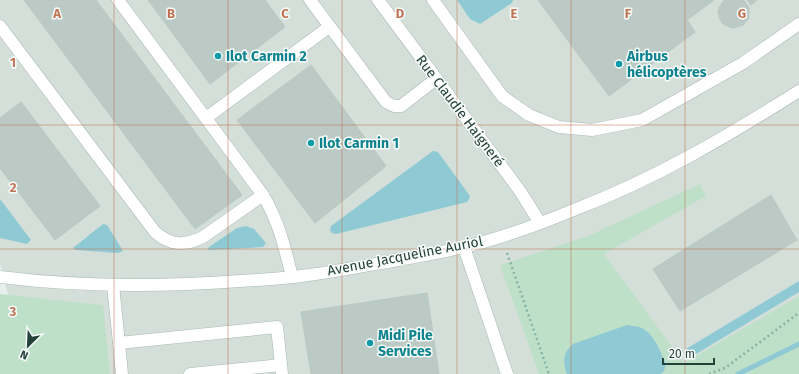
<svg xmlns="http://www.w3.org/2000/svg" width="799" height="374" viewBox="0 0 799 374" font-family="'Fira Sans',sans-serif">
<style>
.built{fill:#d4dfda}
.green{fill:#bfe0c8}
.water{fill:#8ec9d4}
.lines{fill:none;stroke-linecap:round;stroke-linejoin:round}
.stream{stroke:#8ec9d4;stroke-width:5}
.building{fill:#bbcac4;stroke:#b8c9c2}
.minor-casing{stroke:#a8b8b2;stroke-width:13}
.path{stroke:#86b3a5;stroke-width:2.5;stroke-dasharray:2 3;stroke-linecap:butt}
.minor{stroke:#fff;stroke-width:12}
.grid{fill:none;stroke:#c07456;stroke-width:1;stroke-opacity:0.55}
.culture-dot{fill:#0f9aa8;stroke:#f7fbf9;stroke-width:1.5}
.labels{text-anchor:middle;dominant-baseline:central;stroke-width:3;stroke-linejoin:round;paint-order:stroke}
.culture-label{font-size:14px;font-weight:bold;fill:#0d838f;stroke:#f7fbf9;text-anchor:start}
.street-label{font-size:14px;fill:#24423a;stroke:#f7fbf9}
.grid-label{font-size:13px;text-anchor:middle;font-weight:bold;fill:#c07456;stroke:#f7fbf9;stroke-width:3;stroke-linejoin:round;paint-order:stroke}
</style>
<rect width="100%" height="100%" fill="#e6efeb"/>
<polygon class="built" points="0,0 799,0 799,374 0,374 0,301 10,302 0,263"/>
<g class="green">
<polygon points="700,184 706,196 604,254 684,363 799,296 799,374 539,374 500,265 588,236"/>
<polygon points="0,294 103,305 110,374 0,374"/>
</g>
<g class="water">
<polygon points="457,0 513,0 512,3 480,24 470,19"/>
<polygon points="433,151 438,152 470,196 469,199 467,202 336,234 332,233 330,230 331,226"/>
<polygon points="0,199 31,240 27,244 0,238"/>
<polygon points="103,224 107,225 123,251 118,253 76,250 73,248"/>
<polygon points="246,226 254,229 266,243 263,247 208,250 209,247 237,228"/>
<polygon points="799,281 799,292 691,357 686,349"/>
<path d="M627,325c4,1 8,1 12,2 15,5 21,24 27,37l-2,7 -3,3h-94c-4,-13 -5,-20 6,-30z"/>
</g>
<g class="lines">
<polyline class="stream" points="738,374 799,344"/>
</g>
<g class="building">
<polygon points="24,0 96,0 242,195 195,229"/>
<polygon points="148,0 265,0 285,27 210,84"/>
<polygon points="538,0 714,0 687,20 695,32 609,96"/>
<polygon points="724,0 743,0 746,3 749,8 749,13 748,19 743,25 737,27 733,28 725,25 722,23 720,19 718,12 720,6"/>
<polygon points="747,0 757,0 751,5"/>
<polygon points="311,65 386,166 315,223 237,120"/>
<polygon points="21,102 100,206 55,240 0,168 0,118"/>
<polygon points="771,195 797,240 680,311 653,269"/>
<polygon points="427,293 439,374 311,374 301,312"/>
</g>
<g class="lines">
<defs>
<g id="minor">
<path d="M118,0l145,195c16,27 22,53 29,82"/>
<polyline points="310,0 386,102 394,106 401,106 436,79"/>
<polyline points="378,0 520,191 540,223"/>
<polyline points="433,0 502,96 529,115 559,127 592,130 642,120 743,63 799,24"/>
<path d="M0,26l155,206c16,14 29,14 48,5l60,-42"/>
<polyline points="206,118 329,27"/>
<polyline points="464,247 507,374"/>
<path d="M0,277c80,10 160,10 240,4 18,-1 36,-2 54,-4 35,-4 70,-11 104,-17 22,-4 45,-8 66,-13 38,-9 76,-23 112,-38 79,-30 152,-73 223,-118"/>
<polyline points="113,285 119,343 277,327 282,374"/>
<polyline points="119,343 122,374"/>
<polyline points="190,374 281,365"/>
</g>
</defs>
<use href="#minor" class="minor-casing"/>
<g class="path">
<polyline points="507,253 549,374"/>
<polyline points="709,374 725,368 799,313"/>
</g>
<use href="#minor" class="minor"/>
</g>
<path class="grid" d="M114,0v374M228,0v374M342,0v374M457,0v374M571,0v374M685,0v374M0,125h799M0,249h799"/>
<g class="culture-dot">
<circle cx="218" cy="56" r="4"/>
<circle cx="619" cy="64" r="4"/>
<circle cx="311" cy="143" r="4"/>
<circle cx="370" cy="343" r="4"/>
</g>
<g class="labels">
<g class="culture-label">
<text x="226" y="56">Ilot Carmin 2</text>
<text x="627" y="56">Airbus<tspan x="627" dy="16">hélicoptères</tspan></text>
<text x="319" y="143">Ilot Carmin 1</text>
<text x="378" y="335">Midi Pile<tspan x="378" dy="16">Services</tspan></text>
</g>
<g class="street-label">
<text transform="translate(460 111) rotate(53)">Rue Claudie Haigneré</text>
<text transform="translate(405 256) rotate(-11)">Avenue Jacqueline Auriol</text>
</g>
</g>
<g class="grid-label">
<text x="57" y="18">A</text>
<text x="171" y="18">B</text>
<text x="285" y="18">C</text>
<text x="400" y="18">D</text>
<text x="514" y="18">E</text>
<text x="628" y="18">F</text>
<text x="742" y="18">G</text>
<text x="13" y="67">1</text>
<text x="13" y="192">2</text>
<text x="13" y="316">3</text>
</g>
<g transform="translate(28 346) rotate(204)" stroke="#f7fbf9" stroke-width="3" paint-order="stroke">
<path d="M0-3L7 15L0 10L-7 15Z" fill="#24423a"/>
<text y="-6" font-size="11" font-weight="bold" text-anchor="middle" fill="#24423a">N</text>
</g>
<path d="M663 358v6h51v-6" fill="none" stroke="#24423a" stroke-width="2"/>
<text x="669" y="358" font-size="12" fill="#24423a" stroke="#f7fbf9" stroke-width="3" paint-order="stroke">20 m</text>
</svg>
